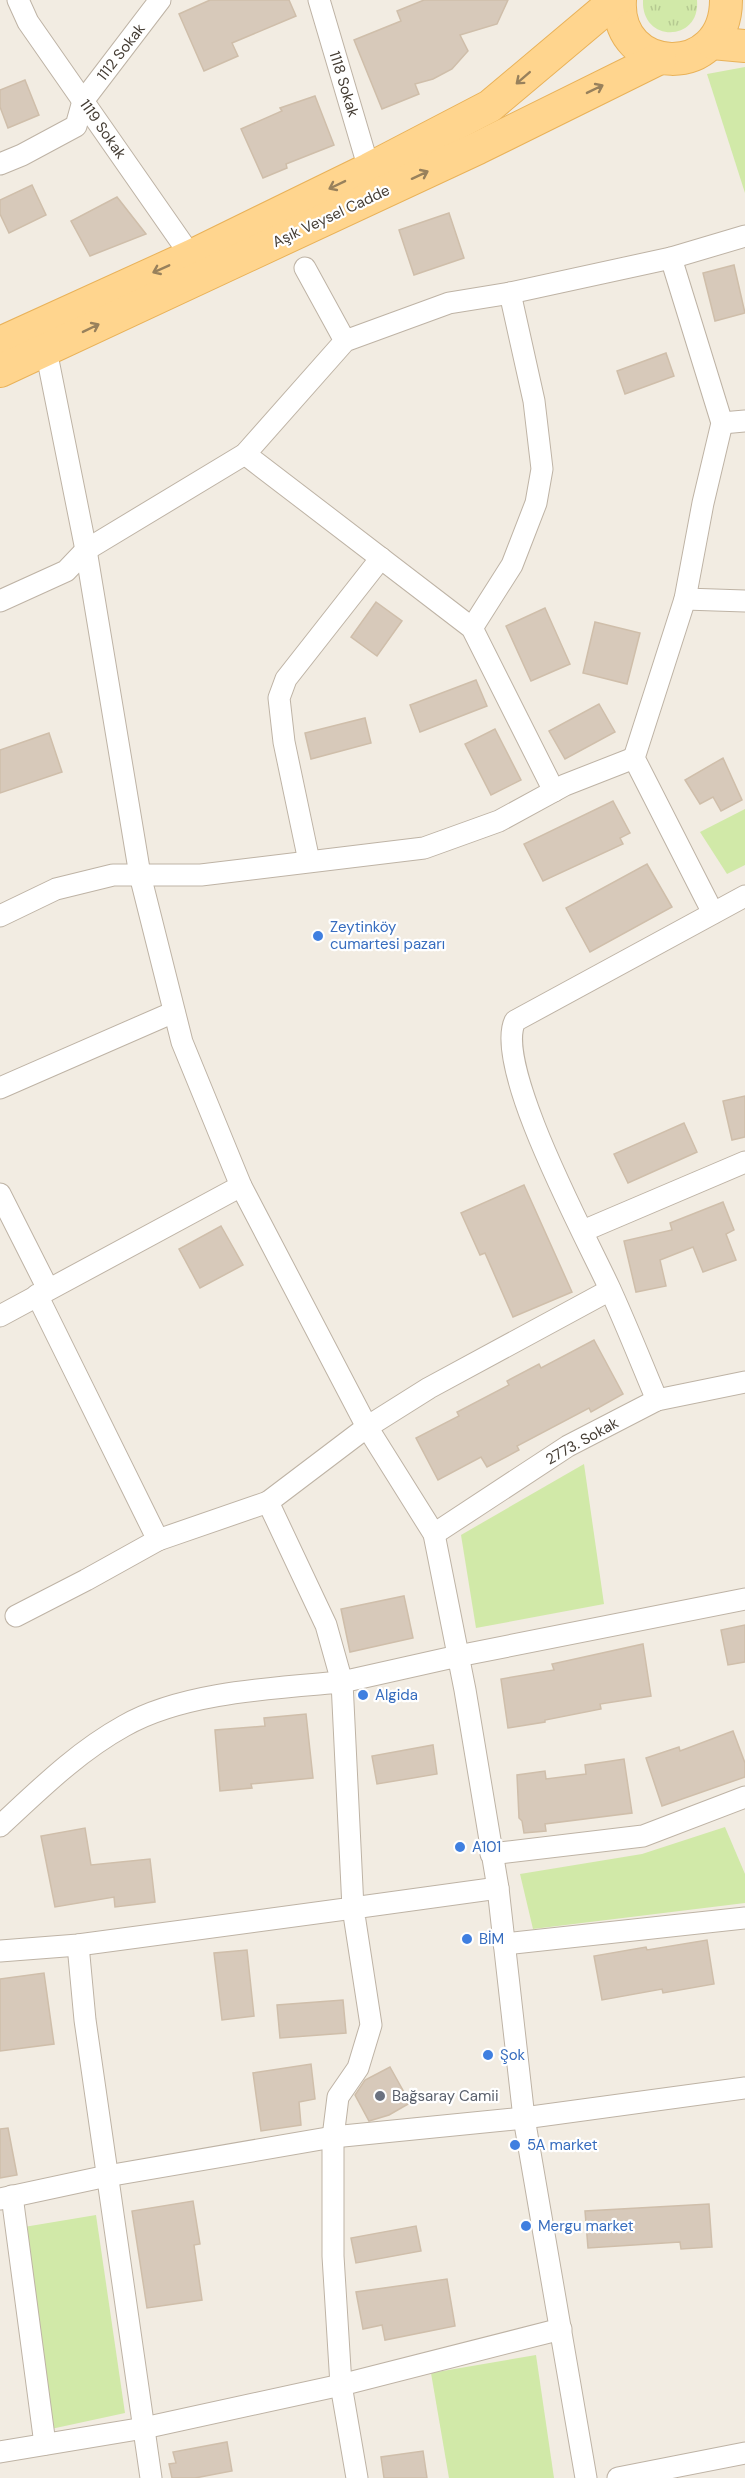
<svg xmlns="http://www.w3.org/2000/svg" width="745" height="2478" viewBox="0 0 745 2478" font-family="'DM Sans',sans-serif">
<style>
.grass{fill:url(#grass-tufts)}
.park{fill:#d1e9a8}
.building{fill:#d7c9ba;stroke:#cfbeaa;stroke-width:1.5}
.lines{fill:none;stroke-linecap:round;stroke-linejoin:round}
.street-casing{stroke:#beb3a5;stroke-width:23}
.primary-casing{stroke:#e9b259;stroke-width:34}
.street{stroke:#fff;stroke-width:21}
.primary{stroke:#ffd58e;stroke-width:32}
.oneway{stroke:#98815c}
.shop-dot{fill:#3f7fe0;stroke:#fff;stroke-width:2}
.worship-dot{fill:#6b7280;stroke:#fff;stroke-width:2}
.labels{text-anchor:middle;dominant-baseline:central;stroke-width:4.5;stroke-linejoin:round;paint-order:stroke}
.street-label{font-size:15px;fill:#443c33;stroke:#fff}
.shop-label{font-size:15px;fill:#366cbe;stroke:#fff;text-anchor:start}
.worship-label{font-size:15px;fill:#5b616d;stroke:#fff;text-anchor:start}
</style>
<defs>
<pattern id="grass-tufts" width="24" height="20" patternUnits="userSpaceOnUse" patternTransform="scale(1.5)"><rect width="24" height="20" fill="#d1e9a8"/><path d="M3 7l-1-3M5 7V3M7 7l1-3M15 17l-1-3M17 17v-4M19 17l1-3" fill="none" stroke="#b5c991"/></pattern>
</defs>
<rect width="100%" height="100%" fill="#f2ece2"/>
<path class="grass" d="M643,0h54c4,42 -56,44 -54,0z"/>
<g class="park">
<polygon points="745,67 745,193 707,74"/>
<polygon points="745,809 745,865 727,874 700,832"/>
<polygon points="584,1464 604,1604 476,1628 461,1535"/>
<polygon points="725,1827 745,1874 745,1903 533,1929 520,1874 642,1854"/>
<polygon points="96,2215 125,2413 51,2429 24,2227"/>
<polygon points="536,2355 554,2478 449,2478 431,2373"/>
</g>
<g class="building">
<polygon points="210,0 289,0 296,16 232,43 238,56 204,71 179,14"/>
<polygon points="424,0 508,0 497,24 460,35 468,51 452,69 433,79 415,84 419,94 382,109 354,40 401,21 397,11"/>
<polygon points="25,80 39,115 8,128 0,107 0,90"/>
<polygon points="315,96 334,145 286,164 287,168 263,178 241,129 282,111 280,108"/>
<polygon points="32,185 46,215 9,233 0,214 0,200"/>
<polygon points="117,197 146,234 90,256 71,221"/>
<polygon points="449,213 464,258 414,275 399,230"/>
<polygon points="734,265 745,313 715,321 703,273"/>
<polygon points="666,353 674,376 625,394 617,371"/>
<polygon points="376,602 402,621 377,656 351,637"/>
<polygon points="545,608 570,664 531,681 506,626"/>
<polygon points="595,622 640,633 627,684 583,673"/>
<polygon points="476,680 487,706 420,732 410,705"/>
<polygon points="599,704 615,732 565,759 549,731"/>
<polygon points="365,718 371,743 311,759 305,733"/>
<polygon points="495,729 521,780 491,795 465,744"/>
<polygon points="49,733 62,772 0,793 0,750"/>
<polygon points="723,758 742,800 721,811 713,797 700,804 685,780"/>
<polygon points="613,801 630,833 620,838 623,844 543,881 524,844"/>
<polygon points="647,864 672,907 590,952 566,908"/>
<polygon points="745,1096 745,1137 732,1140 723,1101"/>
<polygon points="684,1123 697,1152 628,1183 614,1154"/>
<polygon points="524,1185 572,1292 513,1317 485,1253 480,1255 461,1213"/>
<polygon points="723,1202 734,1230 726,1234 736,1260 703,1272 693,1247 660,1260 666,1286 636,1292 624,1241 672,1230 670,1223"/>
<polygon points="221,1226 243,1265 200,1288 179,1249"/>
<polygon points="594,1340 623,1394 591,1412 589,1408 517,1446 519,1450 487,1467 481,1457 438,1480 416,1438 459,1416 457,1412 509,1385 507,1381 539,1364 541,1368"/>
<polygon points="404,1596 413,1638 350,1652 341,1609"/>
<polygon points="745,1625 745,1662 728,1665 721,1630"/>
<polygon points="643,1644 651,1696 600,1704 601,1709 545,1720 545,1722 508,1728 501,1679 554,1670 552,1664"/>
<polygon points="306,1714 313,1778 251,1784 252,1788 220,1791 215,1730 265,1726 264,1718"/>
<polygon points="733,1731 745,1763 745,1777 662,1806 646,1758 679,1747 680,1751"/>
<polygon points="433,1745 437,1774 377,1784 372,1756"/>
<polygon points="624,1759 632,1813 545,1824 546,1831 524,1833 522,1821 519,1818 517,1775 545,1771 546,1779 586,1774 585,1765"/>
<polygon points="85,1828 91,1865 150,1859 155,1902 115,1907 114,1897 55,1907 41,1836"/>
<polygon points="707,1940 714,1984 663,1993 662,1989 602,2000 594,1956 646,1947 647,1950"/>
<polygon points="247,1950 254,2016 222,2020 214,1953"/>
<polygon points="44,1973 54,2044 0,2051 0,1979"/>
<polygon points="343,2000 346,2033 280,2038 277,2005"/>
<polygon points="311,2064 315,2099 299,2102 301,2125 261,2131 253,2073"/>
<polygon points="390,2067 410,2103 389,2115 369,2121 355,2095 365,2080"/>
<polygon points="8,2128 17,2175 0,2178 0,2129"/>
<polygon points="193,2201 200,2244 194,2245 202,2300 147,2308 132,2211"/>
<polygon points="709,2204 712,2247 681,2249 680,2242 588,2248 585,2211"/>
<polygon points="416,2226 421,2251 356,2263 351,2238"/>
<polygon points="447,2279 455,2326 385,2340 382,2325 363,2329 356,2292"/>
<polygon points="227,2442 232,2471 195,2478 172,2478 169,2464 176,2463 173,2452"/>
<polygon points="423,2451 427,2478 384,2478 381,2457"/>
</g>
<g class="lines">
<defs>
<g id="street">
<polyline points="18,0 28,22 191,256"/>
<polyline points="319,0 369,169"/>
<polyline points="0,164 22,155 76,126 83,101 160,0"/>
<polyline points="671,258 722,423 703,503 685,599 634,758 713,913"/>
<polyline points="305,268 345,341"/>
<polyline points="46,350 86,550 140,875 182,1042 241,1186 367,1427 429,1388 610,1290"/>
<polyline points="722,423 745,421"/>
<polyline points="245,454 472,628 554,791"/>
<polyline points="685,599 745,601"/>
<polyline points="0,601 66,571 86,550 245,454 345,341 449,303 510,293 671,258 745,236"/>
<polyline points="472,628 512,565 536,503 542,469 534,401 510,293"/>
<polyline points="309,861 284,742 279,698 286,679 381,558"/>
<polyline points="0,916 56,889 113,875 201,875 424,848 499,821 565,785 634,758"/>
<polyline points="0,1088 174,1012"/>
<polyline points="0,1194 48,1289"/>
<polyline points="583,1231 745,1162"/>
<polyline points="37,1295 158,1540"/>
<polyline points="0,1316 241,1186"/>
<path d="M657,1400c-16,-38 -31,-76 -48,-113 -22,-48 -116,-221 -94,-266l230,-125"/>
<polyline points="434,1534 568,1446 657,1400 745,1382"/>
<polyline points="16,1616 86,1580 158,1540 268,1502"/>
<path d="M0,1826c39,-36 77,-74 124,-100 59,-34 151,-38 218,-44l11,226 -275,37 -78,6"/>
<polyline points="491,1854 643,1836 745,1797"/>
<polyline points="504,1944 745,1918"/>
<polyline points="78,1945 85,2020 151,2478"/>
<polyline points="12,2196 45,2444"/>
<polyline points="0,2199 107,2176 333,2137 524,2118 745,2088"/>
<polyline points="0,2452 144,2428 341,2385 561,2329"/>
<polyline points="357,2478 341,2385 333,2256 333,2137 338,2097 358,2068 371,2025 353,1908 498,1888"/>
<polyline points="586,2478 524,2118 498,1888 465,1690 434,1534 367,1427 268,1502 326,1625 342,1682 458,1656 745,1599"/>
<polyline points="618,2478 745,2453"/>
</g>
<g id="primary">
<path d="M620,0c-5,76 106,81 106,0"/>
<polyline points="712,43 745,46"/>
<polyline points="0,343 191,256 369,169 490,106 616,0"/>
<polyline points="0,371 478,148 660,58"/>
</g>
</defs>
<use href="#street" class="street-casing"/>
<use href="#primary" class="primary-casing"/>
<use href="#street" class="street"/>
<use href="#primary" class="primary"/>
</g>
<defs><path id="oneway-shaft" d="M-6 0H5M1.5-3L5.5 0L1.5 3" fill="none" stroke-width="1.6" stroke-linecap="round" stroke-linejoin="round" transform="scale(1.5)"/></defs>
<g class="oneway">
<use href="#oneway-shaft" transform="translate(523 78) rotate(139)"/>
<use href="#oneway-shaft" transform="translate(595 89) rotate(-26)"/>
<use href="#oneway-shaft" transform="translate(420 175) rotate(-25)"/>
<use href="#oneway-shaft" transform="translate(337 185) rotate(154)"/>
<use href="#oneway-shaft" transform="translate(161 269) rotate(156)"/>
<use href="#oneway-shaft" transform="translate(91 328) rotate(-26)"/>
</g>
<g class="shop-dot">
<circle cx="318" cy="936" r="6"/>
<circle cx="363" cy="1695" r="6"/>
<circle cx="460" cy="1847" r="6"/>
<circle cx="467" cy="1939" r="6"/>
<circle cx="488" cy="2055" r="6"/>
<circle cx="515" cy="2145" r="6"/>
<circle cx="526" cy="2226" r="6"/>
</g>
<circle class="worship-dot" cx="380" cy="2096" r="6"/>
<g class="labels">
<g class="street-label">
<text transform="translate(121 52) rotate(-52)">1112 Sokak</text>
<text transform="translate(344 84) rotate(73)">1118 Sokak</text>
<text transform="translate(103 129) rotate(55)">1119 Sokak</text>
<text transform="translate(331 216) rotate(-25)">Aşık Veysel Cadde</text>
<text transform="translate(582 1441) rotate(-29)">2773. Sokak</text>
</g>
<g class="shop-label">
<text x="330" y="927">Zeytinköy<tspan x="330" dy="17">cumartesi pazarı</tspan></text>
<text x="375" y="1695">Algida</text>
<text x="472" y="1847">A101</text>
<text x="479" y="1939">BİM</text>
<text x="500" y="2055">Şok</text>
<text x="527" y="2145">5A market</text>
<text x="538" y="2226">Mergu market</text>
</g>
<g class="worship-label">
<text x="392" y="2096">Bağsaray Camii</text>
</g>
</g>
</svg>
